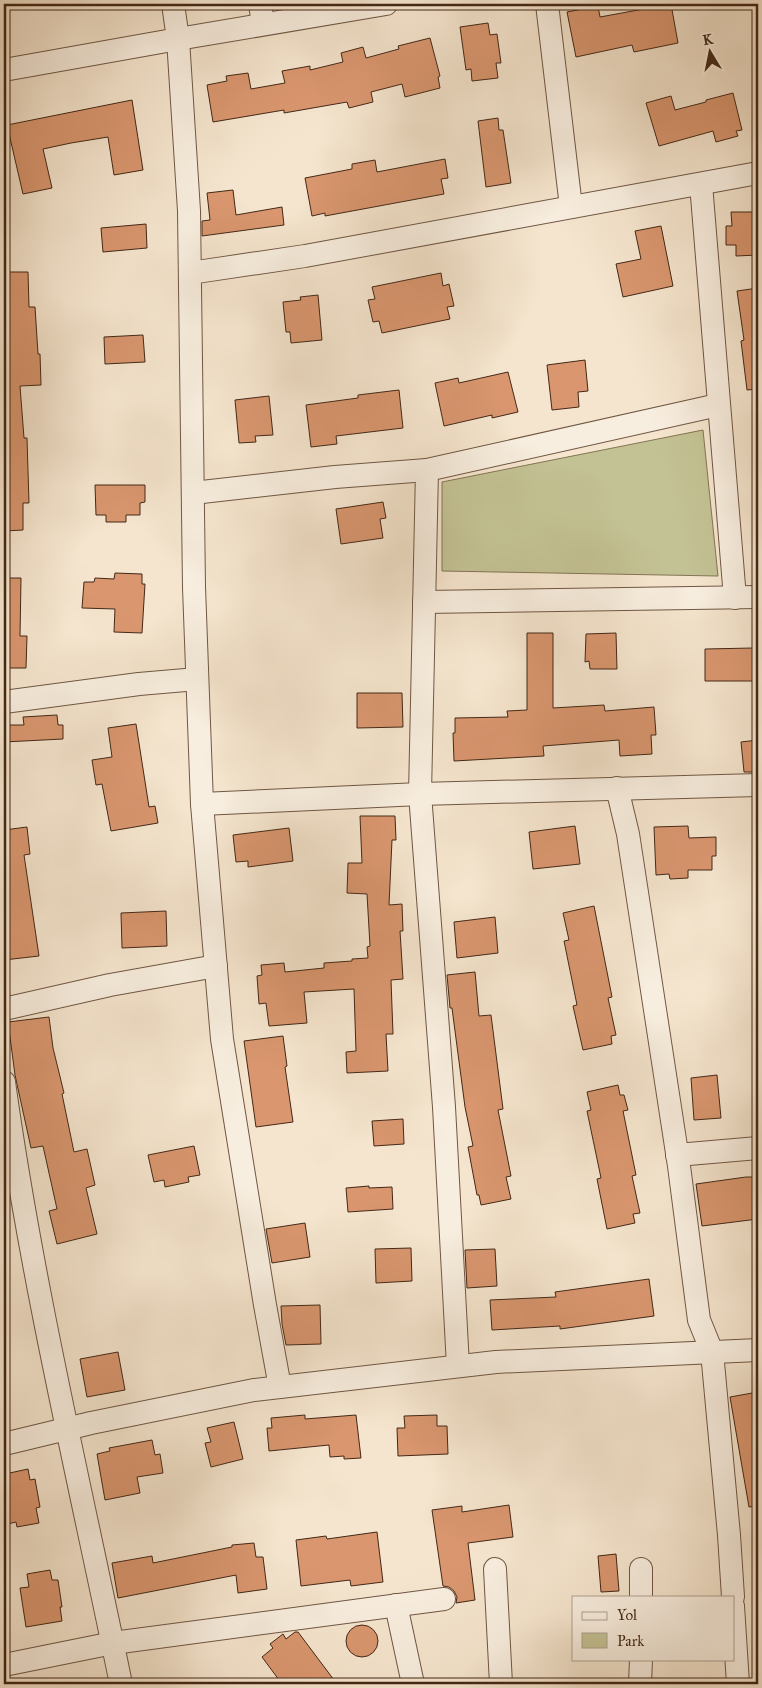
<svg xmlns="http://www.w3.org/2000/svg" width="762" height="1688" viewBox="0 0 762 1688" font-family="'IM FELL Great Primer',serif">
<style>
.green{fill:#c3c294;stroke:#837555}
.building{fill:#d9966f;stroke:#432816}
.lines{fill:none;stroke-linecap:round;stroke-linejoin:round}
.street-casing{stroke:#705744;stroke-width:24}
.street{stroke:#f8eedf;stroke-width:22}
</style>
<rect width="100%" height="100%" fill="#f5e5ce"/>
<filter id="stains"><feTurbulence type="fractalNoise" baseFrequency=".004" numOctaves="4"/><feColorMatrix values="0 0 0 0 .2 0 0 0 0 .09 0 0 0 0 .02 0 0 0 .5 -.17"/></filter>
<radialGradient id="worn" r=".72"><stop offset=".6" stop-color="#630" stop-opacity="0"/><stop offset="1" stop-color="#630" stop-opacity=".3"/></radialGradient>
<polygon class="green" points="703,430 718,576 442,571 442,482"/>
<g class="building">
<polygon points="671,4 678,43 634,52 632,45 576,57 567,12 598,6 600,17"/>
<polygon points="488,23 490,35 497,34 501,63 496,63 498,78 472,81 471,69 466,70 460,27"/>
<polygon points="430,38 440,76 438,77 440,88 405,97 402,84 371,92 373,102 349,108 347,102 284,113 284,110 213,122 207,85 227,81 226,76 248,73 251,89 285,83 282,71 310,66 310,70 343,62 341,53 363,47 366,58 399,49 398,46"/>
<polygon points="733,93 742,130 736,131 738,136 716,142 713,131 659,146 646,103 671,96 675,110 706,102 706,100"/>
<polygon points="132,100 143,170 114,175 108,137 71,143 43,149 52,188 23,194 7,125"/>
<polygon points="498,118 499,130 503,130 511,183 486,187 478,121"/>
<polygon points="445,159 448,178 441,179 444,194 325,216 325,213 312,216 305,178 352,169 352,164 375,160 377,172"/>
<polygon points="233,190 236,215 282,207 284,225 202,236 202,221 210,220 207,193"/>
<polygon points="731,212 757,212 758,255 736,256 736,245 726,245 726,226 732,226"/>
<polygon points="146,224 147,248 103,252 101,228"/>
<polygon points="661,226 673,286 623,297 616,264 641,259 635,231"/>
<polygon points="4,272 28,272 29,307 35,307 38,354 40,354 41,385 20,386 24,438 27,438 29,503 23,503 23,530 4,531"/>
<polygon points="441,273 443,286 449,284 454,306 447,307 450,319 382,333 379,321 373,322 368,300 375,299 372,287"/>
<polygon points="758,288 758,389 747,390 741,341 744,340 737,291"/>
<polygon points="318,295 322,340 291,343 290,332 286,332 283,302 301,300 300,297"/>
<polygon points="143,335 145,362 105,364 104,337"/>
<polygon points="585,360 588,391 578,392 579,407 552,410 547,365"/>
<polygon points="508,372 518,412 492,418 492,415 444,426 435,383 458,378 459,383"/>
<polygon points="399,390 403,428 336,436 337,444 311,447 306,405 358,398 358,395"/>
<polygon points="269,396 273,435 255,436 256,442 239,443 235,400"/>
<polygon points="95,485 145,485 145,502 140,503 140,515 126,515 126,522 106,522 106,515 96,515"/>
<polygon points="383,502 386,518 380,519 383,538 341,544 336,509"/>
<polygon points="115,573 142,574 142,584 145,584 142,633 114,632 115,609 82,608 84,582 94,582 95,578 114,579"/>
<polygon points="4,578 21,578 20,636 27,636 26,668 4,668"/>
<polygon points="527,633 553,633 553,708 604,705 605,711 654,707 656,735 651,735 652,754 620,756 619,740 543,746 544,756 454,761 453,733 455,733 455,718 508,717 507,711 527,710"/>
<polygon points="616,633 617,669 590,669 589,661 585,662 586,634"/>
<polygon points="753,648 753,681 705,681 705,649"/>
<polygon points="357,693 402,693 403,727 357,728"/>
<polygon points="57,715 58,725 63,725 63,739 4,742 4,725 24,725 23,717"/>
<polygon points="136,724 149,807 155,806 158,823 111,831 102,784 96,785 92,760 112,757 108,728"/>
<polygon points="758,740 758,772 744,772 741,742"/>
<polygon points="360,816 395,816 396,840 392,840 389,905 402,904 403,931 400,931 403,979 391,980 393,1034 386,1034 388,1071 347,1073 346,1052 356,1051 354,989 304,992 307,1023 269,1026 266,1003 259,1004 257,976 262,975 261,965 284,963 285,972 324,968 324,963 352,961 352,959 368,958 367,947 370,946 367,894 347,893 348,863 362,863"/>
<polygon points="575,826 580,864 533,869 529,832"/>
<polygon points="688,826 689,838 716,837 716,856 712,856 712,870 688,870 688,878 670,879 669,874 656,875 654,827"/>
<polygon points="27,827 30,854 24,855 39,956 4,960 4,830"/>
<polygon points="289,828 293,861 248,867 248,861 236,862 233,835"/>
<polygon points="594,906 612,997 608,998 616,1035 611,1036 612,1044 583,1050 573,1006 577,1005 564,941 569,940 563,913"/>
<polygon points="166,911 167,946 122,948 121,913"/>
<polygon points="495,917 498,953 457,958 454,922"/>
<polygon points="475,972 479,1016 491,1015 503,1109 498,1110 511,1176 506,1177 511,1199 481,1205 479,1195 477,1195 468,1147 473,1146 465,1107 452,1008 450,1008 447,975"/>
<polygon points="49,1017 53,1048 64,1093 62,1094 74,1152 87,1149 95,1185 86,1188 97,1234 57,1244 49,1211 57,1209 43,1146 31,1148 15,1075 8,1022"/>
<polygon points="283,1036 287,1066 285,1067 293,1122 256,1127 244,1041"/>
<polygon points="717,1075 721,1118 694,1120 691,1078"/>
<polygon points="618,1085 620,1095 624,1095 628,1110 623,1111 636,1175 632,1176 640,1213 633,1214 635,1223 607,1229 597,1179 601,1178 587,1111 591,1110 587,1092"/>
<polygon points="403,1119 404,1144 374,1146 372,1121"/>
<polygon points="194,1146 200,1175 188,1177 189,1182 165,1187 164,1180 154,1182 148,1155"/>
<polygon points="746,1177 758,1177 758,1219 702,1226 696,1184"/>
<polygon points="369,1186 369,1188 392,1187 393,1209 348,1212 346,1188"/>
<polygon points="305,1223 310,1257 272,1263 266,1229"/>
<polygon points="411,1248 412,1281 376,1283 375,1249"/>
<polygon points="495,1249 497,1286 467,1288 465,1250"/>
<polygon points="649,1279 654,1316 560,1329 560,1326 492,1330 490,1300 556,1297 555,1292"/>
<polygon points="320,1305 321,1344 286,1345 282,1324 281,1306"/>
<polygon points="118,1352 125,1390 87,1397 80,1359"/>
<polygon points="758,1392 758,1506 749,1507 730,1397"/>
<polygon points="305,1415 305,1419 356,1415 361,1458 344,1459 344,1456 330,1457 329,1445 269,1451 267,1428 272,1428 271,1418"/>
<polygon points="437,1415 437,1426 447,1426 448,1454 398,1456 397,1428 405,1428 404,1416"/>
<polygon points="234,1422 243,1459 211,1467 205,1443 211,1442 207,1428"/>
<polygon points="152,1440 155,1455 160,1454 163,1473 137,1477 140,1493 105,1500 97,1454 110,1451 109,1448"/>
<polygon points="28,1469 30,1480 35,1479 40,1507 36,1508 39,1523 17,1527 16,1522 4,1525 4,1487 7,1486 5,1474"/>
<polygon points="509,1505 513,1537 468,1543 475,1600 456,1603 457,1597 454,1591 449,1587 443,1586 432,1510 462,1506 462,1512"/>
<polygon points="377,1532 383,1582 351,1586 350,1580 301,1586 296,1540 326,1536 327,1539"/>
<polygon points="254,1543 256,1557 263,1557 267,1589 238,1593 236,1575 118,1598 112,1563 152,1556 153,1563 232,1547 232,1545"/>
<polygon points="616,1554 619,1591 601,1592 598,1556"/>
<polygon points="50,1570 52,1580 58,1580 62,1607 60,1607 62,1621 26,1627 20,1588 29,1587 27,1574"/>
<circle cx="362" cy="1641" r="16"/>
<polygon points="295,1632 298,1632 337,1684 282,1684 262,1657 273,1648 270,1644 283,1634 286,1639"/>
</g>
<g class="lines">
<defs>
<g id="street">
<polyline points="260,4 263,24"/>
<polyline points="386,4 178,39 189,211 194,587 202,804 420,794 758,785"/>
<polyline points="547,4 571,207"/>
<polyline points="4,70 178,39 173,4"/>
<polyline points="701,184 735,598"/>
<polyline points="190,273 305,256 758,173"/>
<polyline points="427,470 420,794 444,1107 458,1366"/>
<polyline points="193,493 335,477 427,470 718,405"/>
<polyline points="424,602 758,597"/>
<polyline points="4,702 139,684 197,679"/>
<polyline points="617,788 628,834 679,1166 699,1320 712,1352 729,1535 733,1597"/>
<polyline points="202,804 222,1039 265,1305 280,1387"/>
<polyline points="4,1009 110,985 216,966"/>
<path d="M4,1082c28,202 76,402 117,602"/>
<polyline points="677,1155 758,1148"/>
<polyline points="4,1444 91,1423 254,1390 496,1362 758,1350"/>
<polyline points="495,1569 501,1684"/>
<polyline points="641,1569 641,1597"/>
<polyline points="396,1605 413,1684"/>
<polyline points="733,1606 738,1684"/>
<polyline points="4,1665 113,1643 444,1599"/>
<polyline points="640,1684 641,1659"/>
</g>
</defs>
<use href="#street" class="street-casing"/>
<use href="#street" class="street"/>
</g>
<rect width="762" height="1688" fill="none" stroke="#f5e5ce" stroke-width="20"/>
<rect x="5" y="5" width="752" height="1678" fill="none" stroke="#432816" stroke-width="2.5"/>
<rect x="10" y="10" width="742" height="1668" fill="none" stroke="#432816"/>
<rect x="572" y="1596" width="162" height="65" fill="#f8eedf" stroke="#b09f8f"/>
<rect x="582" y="1612" width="25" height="8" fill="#f8eedf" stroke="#b09f8f"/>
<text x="617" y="1620" font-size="15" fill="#432816">Yol</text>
<rect x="582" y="1633" width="25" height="15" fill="#c3c294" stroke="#b09f8f"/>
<text x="617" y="1646" font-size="15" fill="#432816">Park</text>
<g transform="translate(710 52) rotate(350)" stroke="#f8eedf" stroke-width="4" paint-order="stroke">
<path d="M0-4L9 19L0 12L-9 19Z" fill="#432816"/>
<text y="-8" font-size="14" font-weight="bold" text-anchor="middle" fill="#432816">K</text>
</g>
<rect width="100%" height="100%" filter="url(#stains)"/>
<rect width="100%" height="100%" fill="url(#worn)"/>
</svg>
